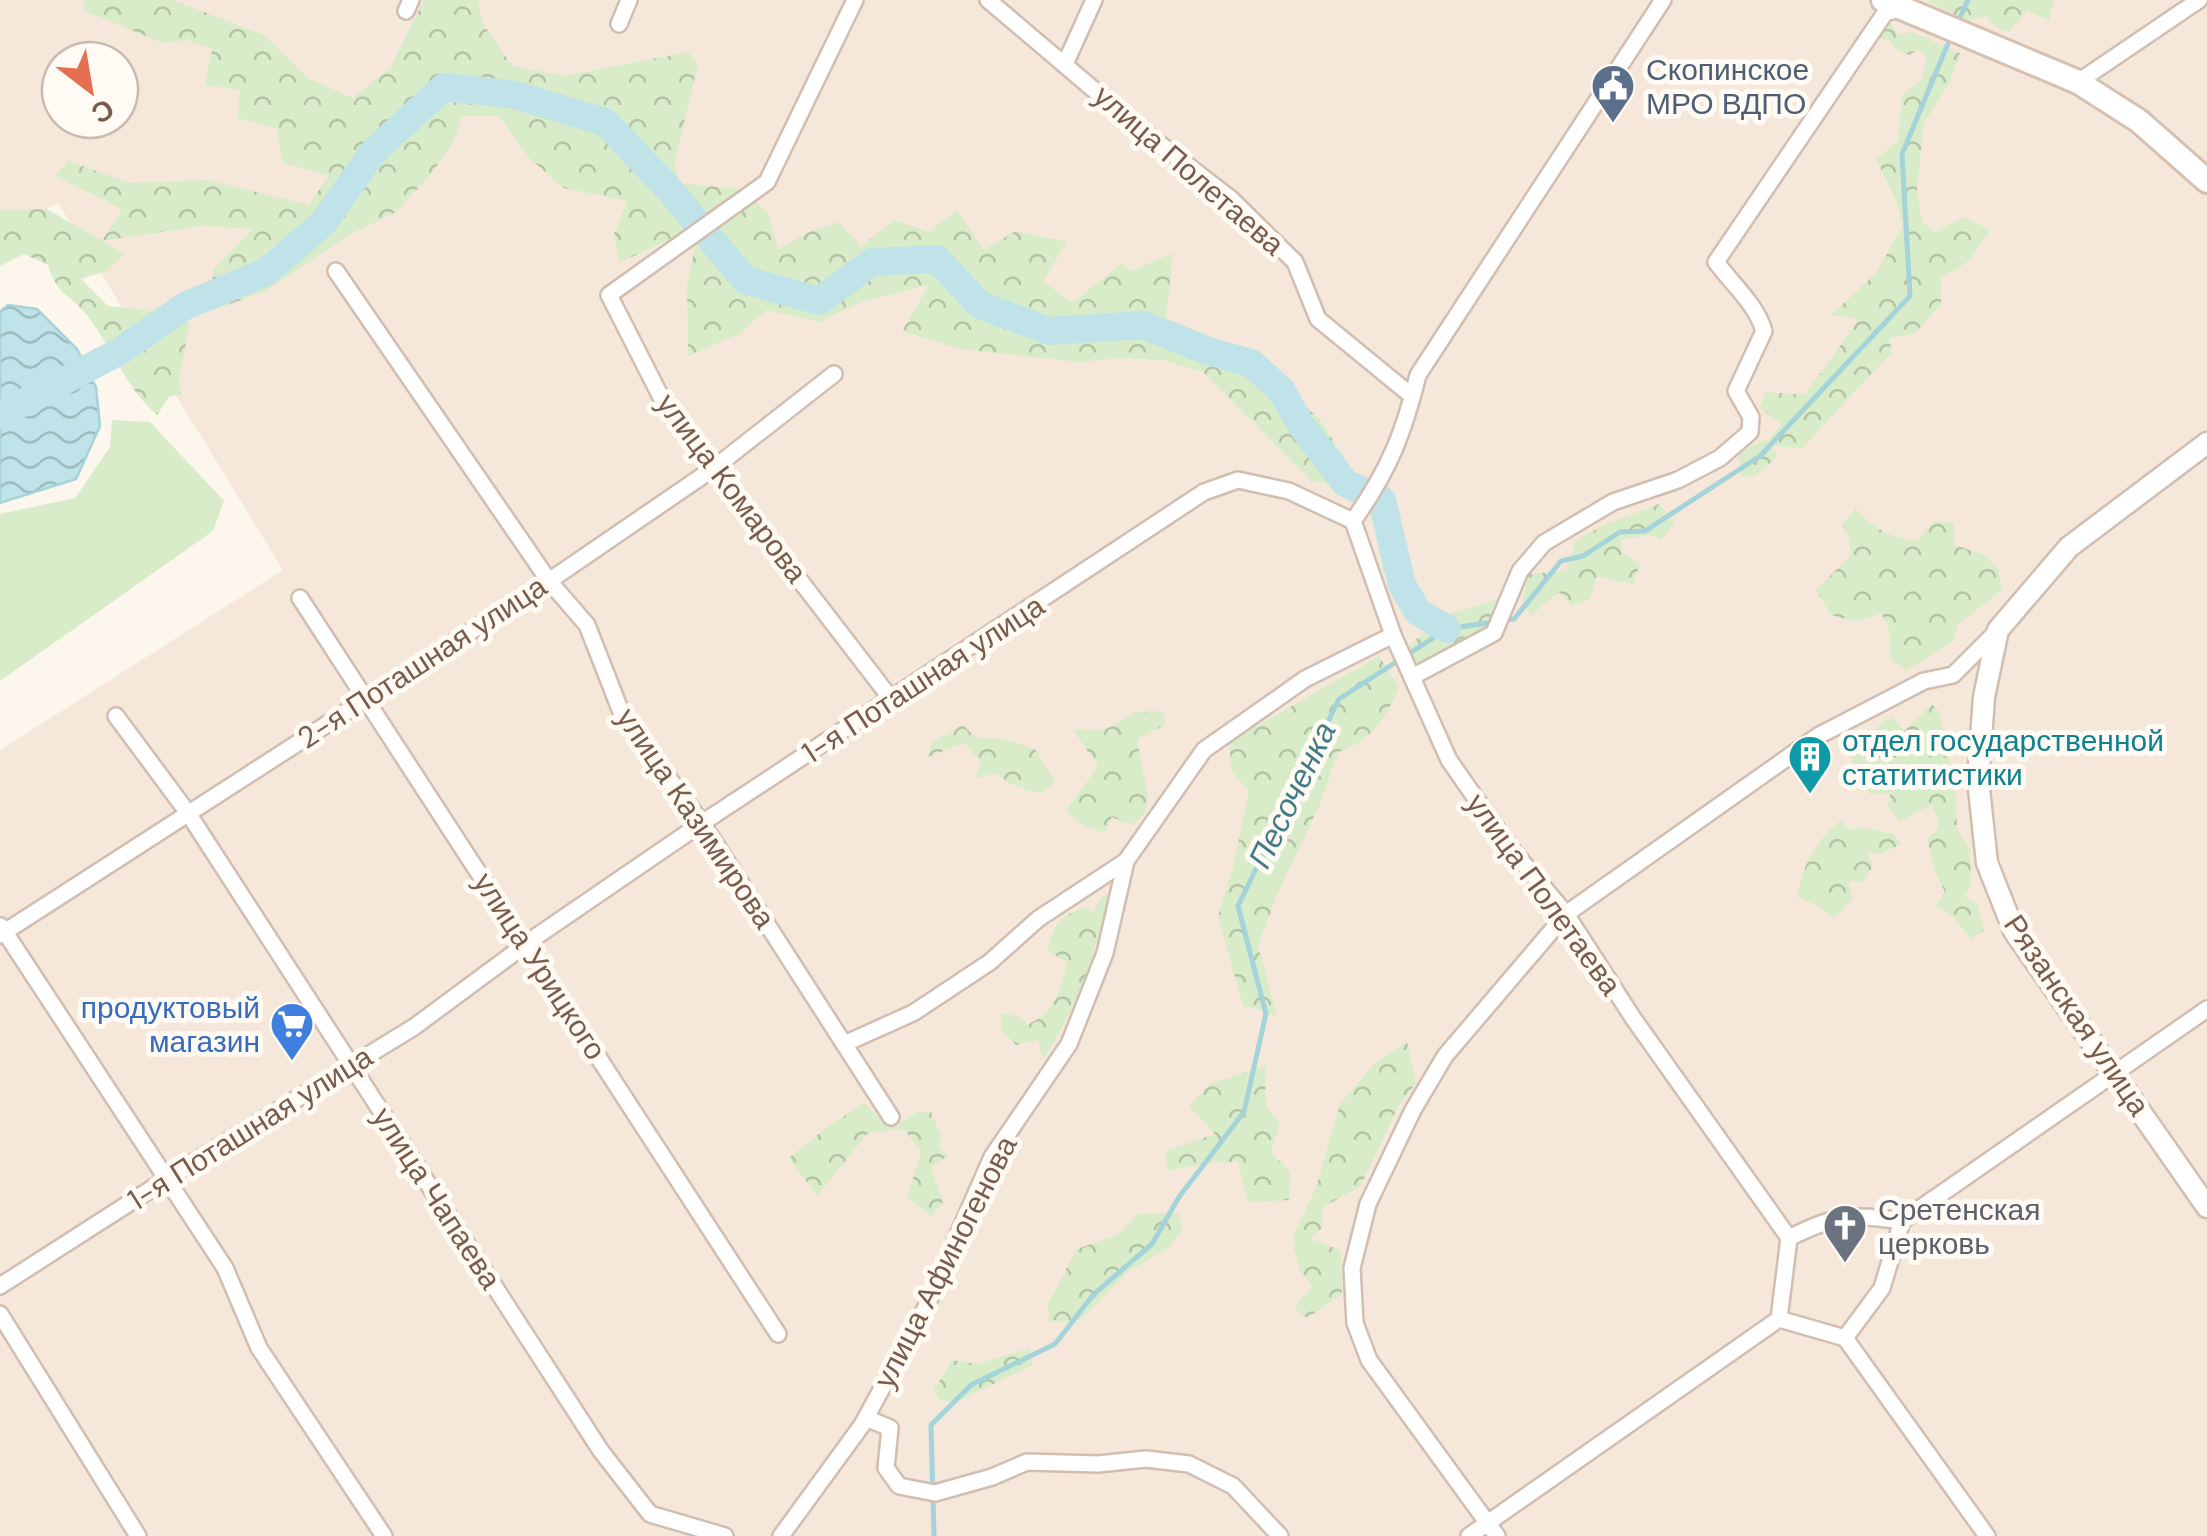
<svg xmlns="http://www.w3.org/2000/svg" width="2207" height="1536" viewBox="0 0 2207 1536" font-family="'DM Sans',sans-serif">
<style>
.residential{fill:#f5e8da;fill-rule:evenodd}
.grass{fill:#d8ecc9}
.forest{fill:url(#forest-crowns)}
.water{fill:url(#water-waves);stroke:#a5d3da;stroke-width:2.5}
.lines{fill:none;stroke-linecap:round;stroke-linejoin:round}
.stream{stroke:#a5d3da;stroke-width:5}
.river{stroke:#bfe3e8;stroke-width:28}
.minor-casing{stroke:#d1beb0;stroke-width:20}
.tertiary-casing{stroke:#d1beb0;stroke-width:25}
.secondary-casing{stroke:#d6c0b0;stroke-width:28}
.minor{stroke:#fff;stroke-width:15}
.tertiary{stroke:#fff;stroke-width:20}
.secondary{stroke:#fff;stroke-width:22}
.labels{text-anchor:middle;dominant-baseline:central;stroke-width:10;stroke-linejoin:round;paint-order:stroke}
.service-label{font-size:30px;fill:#4e5e75;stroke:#fffaf3;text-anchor:start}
.street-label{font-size:30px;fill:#7a5c4d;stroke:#fffaf3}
.culture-label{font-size:30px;fill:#0d838f;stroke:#fffaf3;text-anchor:start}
.shop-label{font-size:30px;fill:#366cbe;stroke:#fffaf3;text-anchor:end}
.worship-label{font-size:30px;fill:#5b616d;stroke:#fffaf3;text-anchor:start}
.water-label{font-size:32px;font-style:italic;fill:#437c86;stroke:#fffaf3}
</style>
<defs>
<pattern id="forest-crowns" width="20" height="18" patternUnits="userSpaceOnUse" patternTransform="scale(2.5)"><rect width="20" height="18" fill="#d8ecc9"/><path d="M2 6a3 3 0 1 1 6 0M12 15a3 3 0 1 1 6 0" fill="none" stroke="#b4c2a5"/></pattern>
<pattern id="water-waves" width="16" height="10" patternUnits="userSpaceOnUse" patternTransform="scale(2.5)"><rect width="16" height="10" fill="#bfe3e8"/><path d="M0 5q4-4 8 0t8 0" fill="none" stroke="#a0bbbe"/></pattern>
</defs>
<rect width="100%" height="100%" fill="#fdf6ec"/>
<path class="residential" d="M0,0h2207v1536h-2207v-786l283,-180 -225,-367 -58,31zM60,60h60v60h-60z"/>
<polygon class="grass" points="112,420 150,422 224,501 213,531 0,681 0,514 75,498 110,447"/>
<g class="forest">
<polygon points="84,0 173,0 264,35 308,78 353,98 390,68 424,0 478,0 482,22 512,66 565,76 688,52 698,64 675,162 678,183 740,189 768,212 778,249 809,232 839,222 861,247 894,220 928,232 957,210 984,250 1016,231 1067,242 1043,281 1072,303 1122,263 1131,271 1173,253 1166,318 1255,355 1320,420 1348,463 1330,483 1313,482 1203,372 1163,360 1120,358 1079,362 960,349 902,331 929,285 862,302 819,322 766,310 741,333 688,356 687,285 695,247 672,238 619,263 614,234 628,201 564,188 530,159 499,116 462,116 454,140 432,173 396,212 351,234 262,293 207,312 214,269 252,229 201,226 102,241 122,209 55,176 68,161 130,183 208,180 309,205 328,176 282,162 277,129 238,118 240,90 205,85 212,49 187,40 162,43 83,10"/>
<polygon points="1926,0 2054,0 2049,20 2027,11 2009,32 1994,26 1986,16 1967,21"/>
<polygon points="1875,13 1890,21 1897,34 1913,32 1960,53 1950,82 1924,123 1917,188 1922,222 1935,232 1964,217 1991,230 1966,263 1941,278 1941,305 1914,334 1889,338 1892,352 1802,448 1772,446 1778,456 1756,476 1741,477 1738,452 1770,438 1781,424 1760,408 1766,392 1805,395 1859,319 1831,315 1877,272 1903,225 1896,200 1876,159 1898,141 1902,96 1923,78 1926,55 1919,49 1909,55 1894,48 1889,40 1877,39 1870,20"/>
<path d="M47,209l78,45 -19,17 -25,8 27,27 37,4 45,14 -11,54 2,16 -12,3 -12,18c-31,-27 -43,-63 -67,-96 -17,-24 -32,-21 -42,-54l-24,-11 -24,12v-56z"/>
<polygon points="1391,492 1401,550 1383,571 1371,513 1382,493"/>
<polygon points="1659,504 1675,523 1661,540 1649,535 1621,540 1622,552 1640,564 1633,584 1597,577 1590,599 1572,606 1559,592 1530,616 1523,600 1529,574 1566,571 1576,540 1606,524"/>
<path d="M1856,509c17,19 36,30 61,32l17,-20 20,2v22l28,9 16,14 4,22 -44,34 -5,17 -47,30 -16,-13v-26l-9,-19 -24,9 -26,-7 -15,-25 35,-35 -2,-19 -7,-12z"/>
<polygon points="1407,571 1423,603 1450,614 1499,599 1500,637 1484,649 1457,642 1417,664 1408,647 1429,628 1415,620 1393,579"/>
<path d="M1379,656l20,31c-13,31 -28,55 -61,65l-17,50 -42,88 -21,56 19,70 -34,-11 -25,-88 15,-50 16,-76 -17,-19 -3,-30z"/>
<polygon points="1932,704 1940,713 1956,797 1957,828 1970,849 1971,887 1964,896 1977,904 1984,930 1971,939 1952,916 1935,906 1945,892 1936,874 1927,839 1938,828 1938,816 1931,805 1900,821 1888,808 1890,794 1870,794 1857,777 1849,749 1892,716 1904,731"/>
<polygon points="1163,711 1165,725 1137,739 1148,797 1146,812 1132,825 1112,817 1104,833 1083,825 1066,811 1098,766 1073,730 1106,729 1136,712"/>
<polygon points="963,725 976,738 1005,739 1035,749 1055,782 1041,794 1011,784 996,773 974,779 981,762 964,743 928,757 932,742"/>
<path d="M1841,820l9,10 10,-3 34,7 7,10 -21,10 -14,-3 7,15 -9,15 -15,1 4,17 -19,19 -14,-11 -23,-10c6,-32 18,-56 44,-77z"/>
<path d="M1109,892c-13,61 -31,115 -66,167l-5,-19 -22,5 -15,-16v-16l16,3 11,8c26,-10 34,-38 39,-62l-19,-11c4,-27 14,-37 39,-44l7,6 5,-13z"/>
<polygon points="1407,1042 1416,1083 1398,1107 1360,1187 1323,1207 1322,1228 1310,1238 1341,1251 1342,1294 1307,1318 1294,1308 1312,1286 1299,1269 1293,1236 1316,1188 1340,1104 1376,1062"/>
<polygon points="1265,1065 1266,1107 1280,1123 1271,1152 1290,1172 1289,1200 1248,1202 1238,1162 1214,1162 1167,1171 1166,1151 1215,1134 1189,1106 1210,1084"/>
<polygon points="865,1103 883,1122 903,1121 918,1111 931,1112 941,1135 939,1147 948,1156 931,1167 943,1203 931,1216 907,1198 921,1152 904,1129 868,1133 817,1196 789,1158 831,1124"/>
<polygon points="1139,1213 1179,1213 1182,1232 1166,1250 1130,1270 1080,1320 1050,1323 1048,1304 1077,1249 1117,1235"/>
<polygon points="1030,1348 1033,1365 959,1401 940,1401 934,1390 952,1360 977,1364"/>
</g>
<polygon class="water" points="8,305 37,309 77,349 96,387 100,426 76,479 0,503 0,312"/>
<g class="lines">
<g class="stream">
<polyline points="1957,24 1968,0"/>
<polyline points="934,1536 931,1425 971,1385 1055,1344 1093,1295 1152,1244 1179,1197 1244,1112 1266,1014 1238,906 1339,699 1447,629 1514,619 1561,561 1583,556 1620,532 1645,531 1760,456 1910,296 1902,154 1952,34"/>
</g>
<polyline class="river" points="0,415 120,351 185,306 266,272 323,223 374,151 444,87 515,95 605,122 669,189 745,280 819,301 872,262 937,259 980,305 1049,331 1143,325 1208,351 1251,363 1281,390 1301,425 1345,483 1382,500 1402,585 1418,612 1447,629"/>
<defs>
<g id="minor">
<polyline points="855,0 767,182 609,295 665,405 892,700"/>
<polyline points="988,0 1139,128 1231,199 1295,262 1318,319 1412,396"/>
<polyline points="406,11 411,0"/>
<polyline points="619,24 629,0"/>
<polyline points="1065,64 1094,0"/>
<polyline points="2078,82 2199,0"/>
<polyline points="336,271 549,581 587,625 623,717 702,823 891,1117"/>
<polyline points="1353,521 1393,635 1449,760 1509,846 1566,914 1633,1018 1789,1238"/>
<polyline points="300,598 778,1334"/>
<path d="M1412,677l82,-44 26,-62 24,-28 69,-41 65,-22 42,-22 30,-26 1,-15 -15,-26 28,-60c-8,-27 -31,-46 -48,-69l169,-249 20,-6"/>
<polyline points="116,716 188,813 601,1451 650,1514 725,1536"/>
<polyline points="1,926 225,1268 259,1348 384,1536"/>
<polyline points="0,935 549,581 714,468 834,374"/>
<polyline points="844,1044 913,1013 990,962 1038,919 1126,861"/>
<path d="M1789,1238c48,-24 60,-24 113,-17l305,-212"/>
<path d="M0,1286l176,-113 238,-146 123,-91 165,-113 502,-331 34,-12 51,11 64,30c36,-51 50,-86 65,-146l245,-375"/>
<polyline points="0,1314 138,1536"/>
<polyline points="1779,1319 1845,1338"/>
<polyline points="1845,1338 1987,1536"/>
<polyline points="1845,1338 1882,1288 1902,1221"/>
<polyline points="866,1418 890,1428 886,1468 899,1486 935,1493 992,1477 1027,1462 1098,1464 1146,1459 1189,1464 1233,1486 1280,1536"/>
<polyline points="781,1536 862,1425 927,1305 992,1157 1069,1044 1105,953 1126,861 1204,750 1305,679 1393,635"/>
<polyline points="1469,1536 1779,1319 1789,1238"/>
<polyline points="1497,1536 1369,1360 1355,1323 1352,1268 1368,1204 1413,1110 1445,1056 1566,914 1818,736 1924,681 1953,675 1997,631"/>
</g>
<polyline id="tertiary" points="2207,443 2069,547 1998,630 1984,697 1978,780 1987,863 2014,931 2207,1207"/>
<polyline id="secondary" points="1883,0 2078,82 2139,121 2207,181"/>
</defs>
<use href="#minor" class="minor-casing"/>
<use href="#tertiary" class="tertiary-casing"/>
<use href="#secondary" class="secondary-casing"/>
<use href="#minor" class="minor"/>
<use href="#tertiary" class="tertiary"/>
<use href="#secondary" class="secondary"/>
</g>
<defs>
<symbol id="civic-pin" viewBox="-11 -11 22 30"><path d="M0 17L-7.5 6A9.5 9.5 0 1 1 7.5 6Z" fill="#5c6f8a" stroke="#fffaf3"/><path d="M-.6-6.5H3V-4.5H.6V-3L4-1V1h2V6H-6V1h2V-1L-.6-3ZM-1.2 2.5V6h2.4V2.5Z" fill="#fff"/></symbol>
<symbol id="building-pin" viewBox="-11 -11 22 30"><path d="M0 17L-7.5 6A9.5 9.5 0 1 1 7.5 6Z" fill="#0f9aa8" stroke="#fffaf3"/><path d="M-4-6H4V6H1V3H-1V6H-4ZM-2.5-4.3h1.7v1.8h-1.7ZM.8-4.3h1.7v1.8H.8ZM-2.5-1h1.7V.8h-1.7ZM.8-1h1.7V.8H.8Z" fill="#fff"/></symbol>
<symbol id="supermarket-pin" viewBox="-11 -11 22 30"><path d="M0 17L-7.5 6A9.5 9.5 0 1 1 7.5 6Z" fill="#3f7fe0" stroke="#fffaf3"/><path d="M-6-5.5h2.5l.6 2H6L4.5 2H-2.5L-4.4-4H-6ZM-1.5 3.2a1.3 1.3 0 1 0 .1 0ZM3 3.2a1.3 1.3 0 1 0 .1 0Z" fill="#fff"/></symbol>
<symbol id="church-pin" viewBox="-11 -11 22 30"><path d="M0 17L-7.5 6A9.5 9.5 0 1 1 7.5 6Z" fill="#6b7280" stroke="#fffaf3"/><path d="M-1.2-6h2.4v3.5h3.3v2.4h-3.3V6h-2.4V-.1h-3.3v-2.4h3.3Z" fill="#fff"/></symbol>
</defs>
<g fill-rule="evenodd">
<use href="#civic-pin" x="1588" y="61" width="50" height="68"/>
<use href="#building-pin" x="1785" y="732" width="50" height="68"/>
<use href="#supermarket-pin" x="267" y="999" width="50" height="68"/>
<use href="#church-pin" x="1820" y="1201" width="50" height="68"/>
</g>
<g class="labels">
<g class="service-label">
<text x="1646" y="69">Скопинское<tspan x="1646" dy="34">МРО ВДПО</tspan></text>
</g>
<g class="street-label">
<text transform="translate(1189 170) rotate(41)">улица Полетаева</text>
<text transform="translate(732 488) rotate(53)">улица Комарова</text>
<text transform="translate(422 662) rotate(-33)">2-я Поташная улица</text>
<text transform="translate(923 679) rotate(-33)">1-я Поташная улица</text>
<text transform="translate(696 818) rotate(56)">улица Казимирова</text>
<text transform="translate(1544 894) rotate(54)">улица Полетаева</text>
<text transform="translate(540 966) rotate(57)">улица Урицкого</text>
<text transform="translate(2077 1015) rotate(56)">Рязанская улица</text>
<text transform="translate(250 1128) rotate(-32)">1-я Поташная улица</text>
<text transform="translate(437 1198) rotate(57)">улица Чапаева</text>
<text transform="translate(945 1262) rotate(-63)">улица Афиногенова</text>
</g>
<g class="culture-label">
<text x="1842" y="740">отдел государственной<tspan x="1842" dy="34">статитистики</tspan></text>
</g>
<g class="shop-label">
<text x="260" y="1007">продуктовый<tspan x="260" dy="34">магазин</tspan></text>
</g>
<g class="worship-label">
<text x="1878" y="1209">Сретенская<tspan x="1878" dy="34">церковь</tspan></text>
</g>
<g class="water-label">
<text transform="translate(1292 795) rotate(-64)">Песоченка</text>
</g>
</g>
<g transform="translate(90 90) rotate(149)"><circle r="48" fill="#fffaf3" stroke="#cabbb1" stroke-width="2.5"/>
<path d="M0-8L18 38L0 25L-18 38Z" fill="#e76f51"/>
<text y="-15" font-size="28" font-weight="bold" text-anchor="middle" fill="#7a5c4d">С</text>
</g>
</svg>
